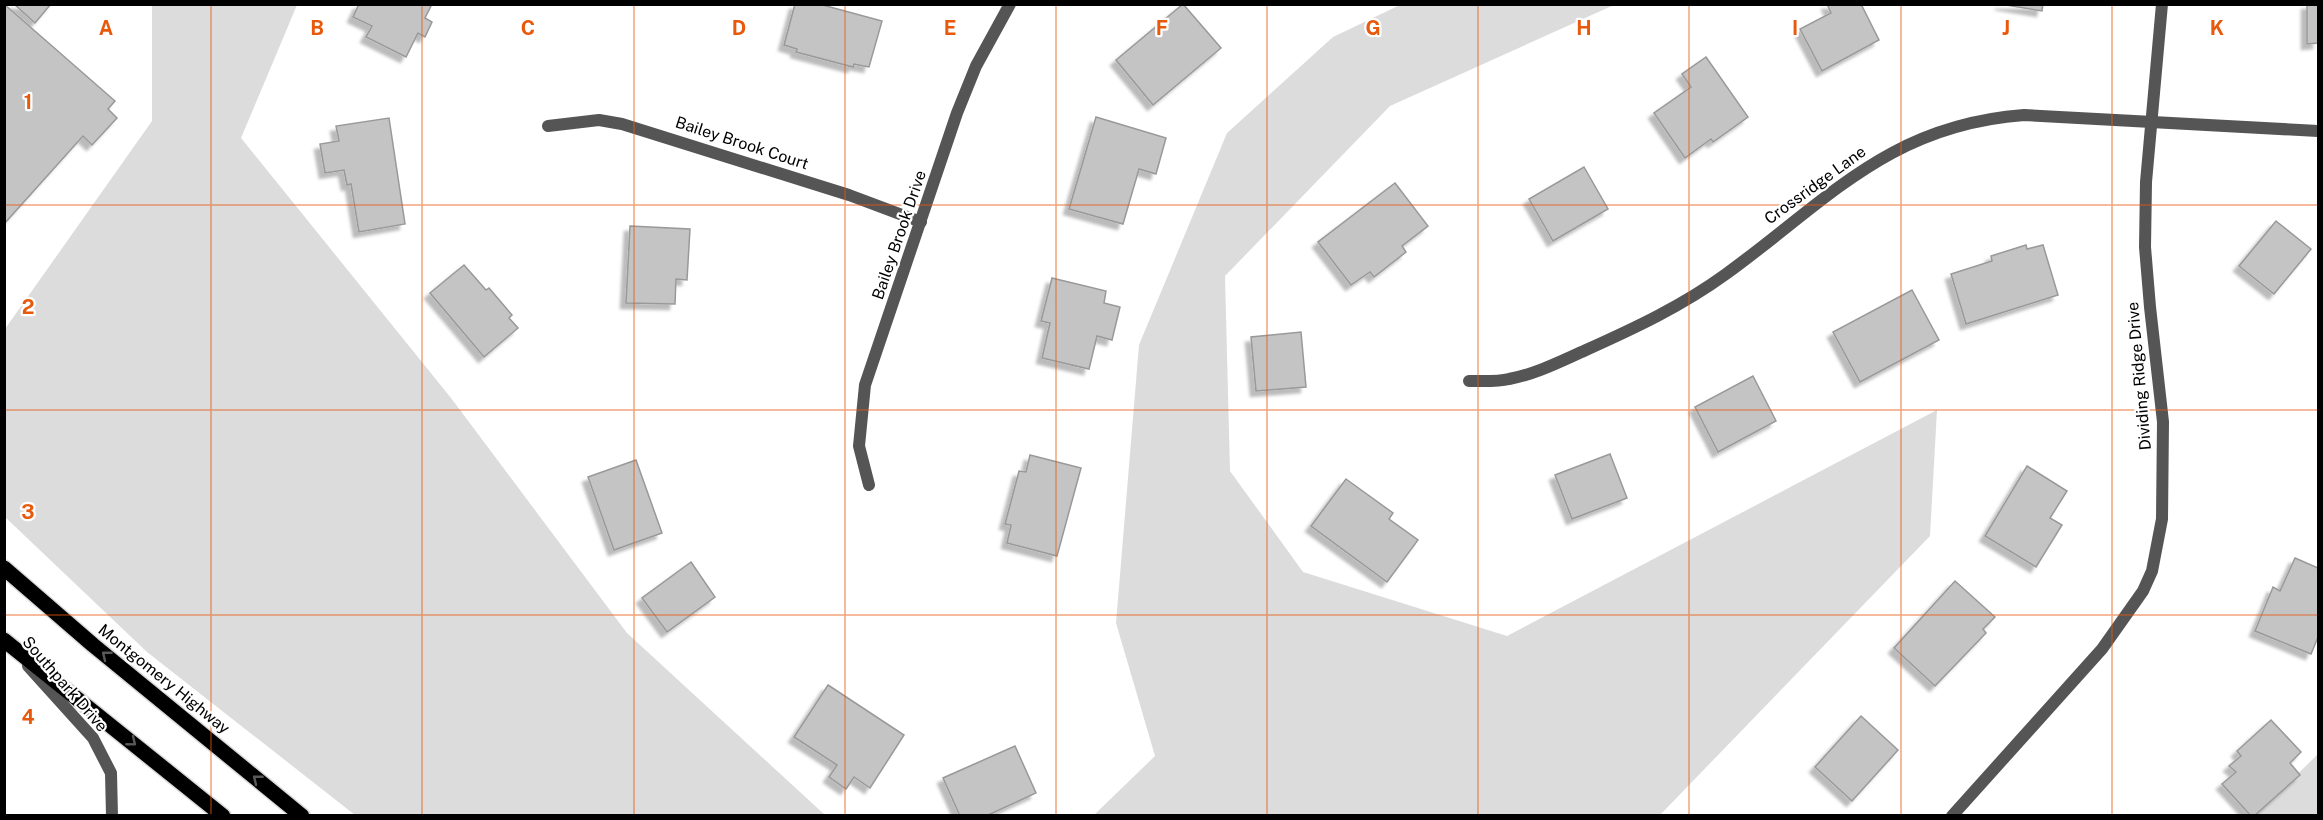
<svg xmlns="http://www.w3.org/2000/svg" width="2323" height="820" viewBox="0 0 2323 820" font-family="'Public Sans',sans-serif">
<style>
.green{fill:#dcdcdc}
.building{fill:#c4c4c4;stroke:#999;stroke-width:1.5;filter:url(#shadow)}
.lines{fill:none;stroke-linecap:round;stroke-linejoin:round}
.primary-casing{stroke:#dbdbdb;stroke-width:18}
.lane{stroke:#555;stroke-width:12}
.street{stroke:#555;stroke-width:12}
.primary{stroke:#000;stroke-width:15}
.oneway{stroke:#595959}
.grid{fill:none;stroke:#e8590c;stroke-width:1.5;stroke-opacity:0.55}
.labels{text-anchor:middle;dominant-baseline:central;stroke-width:4.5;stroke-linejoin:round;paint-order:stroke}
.street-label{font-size:16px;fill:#000;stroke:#fff}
.grid-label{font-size:20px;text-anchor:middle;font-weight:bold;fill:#e8590c;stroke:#fff;stroke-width:4.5;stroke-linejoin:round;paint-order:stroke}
</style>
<defs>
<filter id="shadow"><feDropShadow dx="-5.5" dy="5.5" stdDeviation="1.5" flood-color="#0004"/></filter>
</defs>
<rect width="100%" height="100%" fill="#fff"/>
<g class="green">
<polygon points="152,5 297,5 241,138 451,398 627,633 825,815 355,815 147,652 5,517 5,329 152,121"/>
<polygon points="1400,5 1614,5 1390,106 1225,276 1230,471 1303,572 1507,636 1937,410 1930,536 1660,815 1094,815 1155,756 1116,623 1139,345 1227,133 1333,37"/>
<polygon points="2318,754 2318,815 2256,815"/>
</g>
<g class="building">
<polygon points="4,4 115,101 108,109 117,118 92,145 83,136 4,224"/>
<polygon points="14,4 51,4 35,23"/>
<polygon points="359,4 432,4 425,18 432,22 425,37 418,33 406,57 366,37 372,26 353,17"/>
<polygon points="795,4 819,4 882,21 869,67 854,64 853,67 796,52 797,49 784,45"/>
<polygon points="1183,4 1221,48 1153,105 1116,60"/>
<polygon points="1827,4 1861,4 1879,40 1822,71 1800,29 1831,13"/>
<polygon points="2000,4 2043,4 2042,11"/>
<polygon points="2307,4 2318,4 2318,43 2307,44"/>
<polygon points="1706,57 1748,117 1713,142 1711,139 1685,158 1654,113 1691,87 1682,74"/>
<polygon points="1096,117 1166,138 1156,174 1139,169 1123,224 1069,209"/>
<polygon points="389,118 405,224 359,232 351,184 347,185 344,170 325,173 320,144 339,141 336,126"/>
<polygon points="1584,167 1608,209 1553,241 1529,199"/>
<polygon points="1395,183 1428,226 1402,246 1406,252 1374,277 1370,272 1351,285 1318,242"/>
<polygon points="2276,221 2311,249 2274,294 2239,266"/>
<polygon points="630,226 690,229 687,280 676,279 675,304 626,303"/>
<polygon points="2026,245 2027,249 2043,245 2058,295 1966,324 1951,274 1992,261 1991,256"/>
<polygon points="464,265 486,290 489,288 512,315 509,318 518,328 484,357 430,293"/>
<polygon points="1052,278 1106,291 1104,303 1120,307 1112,340 1097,336 1089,369 1042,358 1050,323 1041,321"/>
<polygon points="1912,290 1939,340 1860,382 1833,332"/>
<polygon points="1301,332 1306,387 1256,391 1251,337"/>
<polygon points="1753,376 1776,421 1718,452 1695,407"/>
<polygon points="1610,454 1627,498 1572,519 1555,475"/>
<polygon points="1030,455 1081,468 1057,556 1007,543 1011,525 1005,524 1019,471 1026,472"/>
<polygon points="636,460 662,533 614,550 588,477"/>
<polygon points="2027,466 2067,491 2050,518 2062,525 2036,567 1985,536"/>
<polygon points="1346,479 1393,513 1389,519 1418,540 1387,582 1311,526"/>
<polygon points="2295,558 2318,568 2318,637 2311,654 2255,631 2273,587 2280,591"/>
<polygon points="691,562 715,597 667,632 642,598"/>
<polygon points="1955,581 1995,617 1983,629 1986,633 1935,686 1894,648"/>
<polygon points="828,685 904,735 870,788 854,777 846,789 829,777 837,765 794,737"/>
<polygon points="1861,716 1898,750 1852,801 1815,767"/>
<polygon points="2271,720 2301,752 2290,763 2300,775 2254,816 2251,816 2222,784 2236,772 2229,766 2241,756 2237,751"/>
<polygon points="1015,746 1036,793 986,816 960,816 943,778"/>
</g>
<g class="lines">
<defs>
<g id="primary">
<polyline points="4,568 93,645 302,816"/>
<polyline points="4,640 223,816"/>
</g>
</defs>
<use href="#primary" class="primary-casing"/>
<polyline class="lane" points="28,666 93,738 111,773 112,816"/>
<g class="street">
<polyline points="548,126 599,120 622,124 849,195 921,222"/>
<path d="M1469,381c13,0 28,1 40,-2 27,-5 52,-18 77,-29 49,-22 96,-44 140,-76 102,-74 163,-149 298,-159l294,16"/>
<polyline points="869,485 859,446 865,385 957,113 976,66 1010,4"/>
<polyline points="1952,816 2102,649 2143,591 2152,571 2162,519 2163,422 2150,307 2145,247 2146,182 2162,4"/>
</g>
<use href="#primary" class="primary"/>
</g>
<defs><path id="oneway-chevron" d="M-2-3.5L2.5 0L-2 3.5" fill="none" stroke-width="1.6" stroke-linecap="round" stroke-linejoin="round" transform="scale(1.5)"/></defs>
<g class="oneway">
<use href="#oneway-chevron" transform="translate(106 655) rotate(-141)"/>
<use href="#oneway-chevron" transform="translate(132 742) rotate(39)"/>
<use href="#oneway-chevron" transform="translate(257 779) rotate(-141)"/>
</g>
<path class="grid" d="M211,4v812M422,4v812M634,4v812M845,4v812M1056,4v812M1267,4v812M1478,4v812M1689,4v812M1901,4v812M2112,4v812M4,205h2314M4,410h2314M4,615h2314"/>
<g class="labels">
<g class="street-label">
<text transform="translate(742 143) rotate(18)">Bailey Brook Court</text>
<text transform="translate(1815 185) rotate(-36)">Crossridge Lane</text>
<text transform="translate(899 235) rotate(-71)">Bailey Brook Drive</text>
<text transform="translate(2139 376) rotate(-95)">Dividing Ridge Drive</text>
<text transform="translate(164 679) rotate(39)">Montgomery Highway</text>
<text transform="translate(65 684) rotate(49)">Southpark Drive</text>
</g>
</g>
<g class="grid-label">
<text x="106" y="35">A</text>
<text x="317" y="35">B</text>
<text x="528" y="35">C</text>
<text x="739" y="35">D</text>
<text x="950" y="35">E</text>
<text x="1162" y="35">F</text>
<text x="1373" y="35">G</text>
<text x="1584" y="35">H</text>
<text x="1795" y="35">I</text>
<text x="2006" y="35">J</text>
<text x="2217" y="35">K</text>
<text x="28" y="109">1</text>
<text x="28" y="314">2</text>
<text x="28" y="519">3</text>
<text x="28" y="724">4</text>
</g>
<rect width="2323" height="820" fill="none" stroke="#000000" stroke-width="12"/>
</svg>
